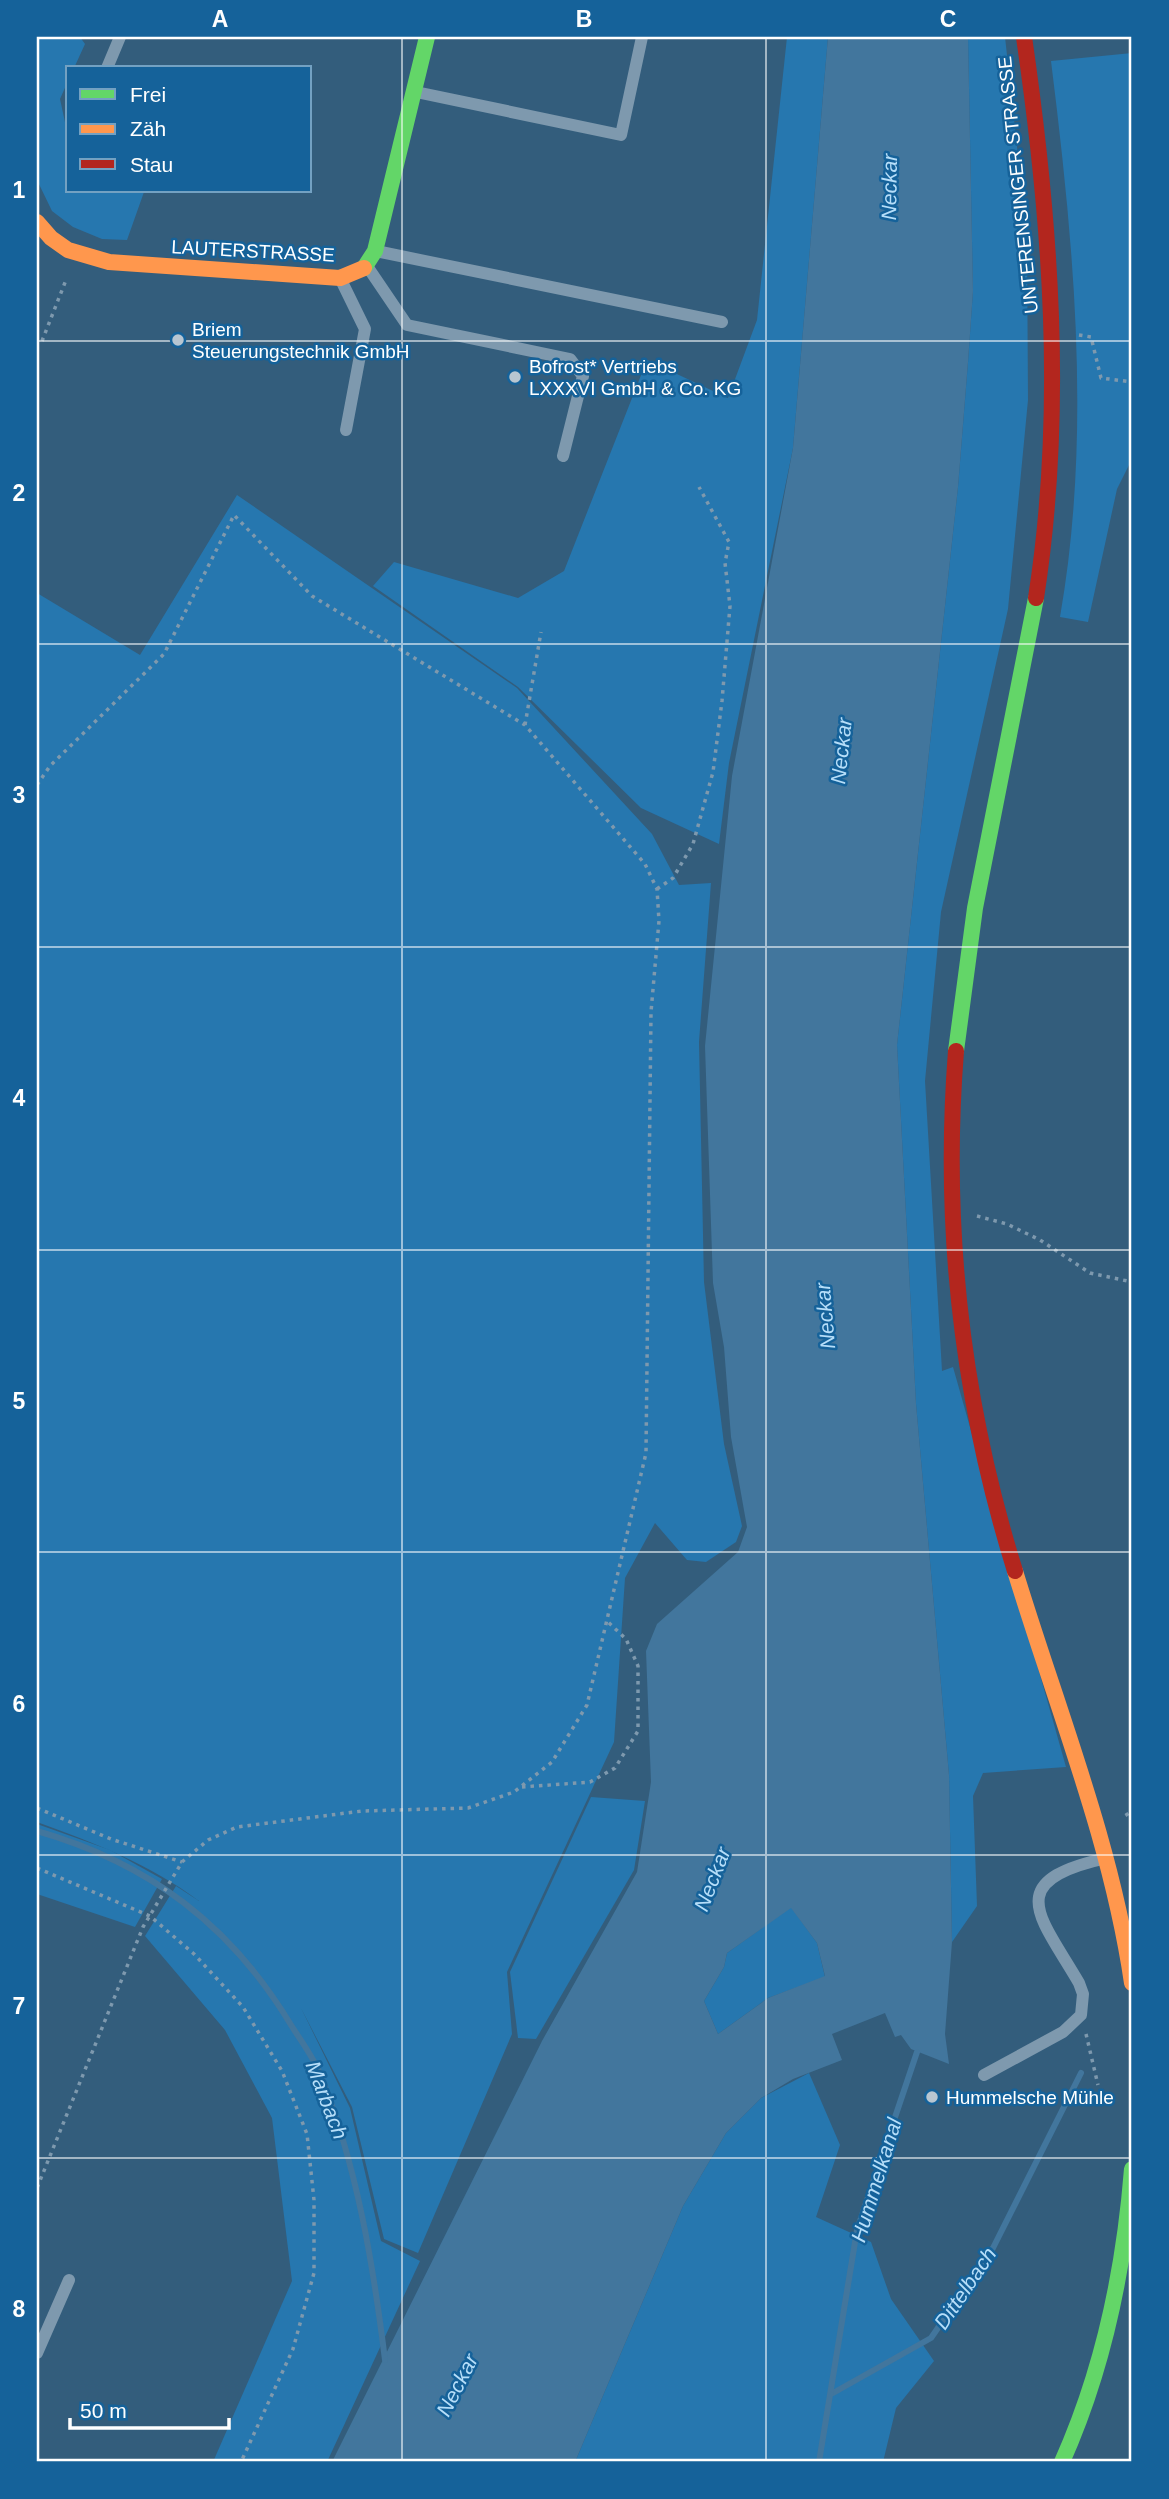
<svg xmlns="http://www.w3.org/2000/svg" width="1169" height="2499" viewBox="0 0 1169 2499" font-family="Arial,sans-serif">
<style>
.green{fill:#2677af}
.water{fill:#42769d;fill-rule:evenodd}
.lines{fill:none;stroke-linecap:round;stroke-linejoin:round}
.stream{stroke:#42769d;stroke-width:6}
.path{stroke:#7e99ae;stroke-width:3.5;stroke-dasharray:3.5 5;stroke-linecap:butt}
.lane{stroke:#7e99ae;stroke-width:12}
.fast{stroke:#63d668;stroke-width:16}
.slow{stroke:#ff974d;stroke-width:16}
.jam{stroke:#b3261e;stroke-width:16}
.grid{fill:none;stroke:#fff;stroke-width:2;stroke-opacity:0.55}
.poi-dot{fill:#b8c6d1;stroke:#15629a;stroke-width:2.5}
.labels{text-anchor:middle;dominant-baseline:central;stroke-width:5;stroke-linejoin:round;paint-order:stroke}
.street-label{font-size:19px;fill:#fff;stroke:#15629a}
.poi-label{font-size:19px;fill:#fff;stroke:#15629a;text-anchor:start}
.water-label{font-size:21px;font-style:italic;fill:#b6def9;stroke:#15629a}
.neatline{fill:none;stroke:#fff;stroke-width:2.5}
.grid-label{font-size:23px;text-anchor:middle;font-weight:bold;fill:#fff}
</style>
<rect width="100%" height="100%" fill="#335d7c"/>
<g class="green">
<polygon points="37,37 80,37 85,44 74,68 68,68 68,81 60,99 68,136 68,191 144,192 127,240 102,239 73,227 52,211 37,180"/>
<polygon points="787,37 828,37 793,448 729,763 719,844 641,808 518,687 373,586 394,562 518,598 564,571 647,360 728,398 757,320"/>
<polygon points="968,37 1005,37 1027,238 1028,400 1008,609 941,912 925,1081 942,1371 953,1367 1066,1767 983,1773 973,1796 977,1906 952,1942 949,1775 916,1404 897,1045 958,487 968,362 973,291"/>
<path d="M1132,53v406l-15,30 -29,133 -28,-5c32,-183 14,-372 -9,-556z"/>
<path d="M237,495l280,193 135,146 27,51 32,-2 -12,159 5,240 20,162 18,82 -6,16 -30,20 -19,-2 -32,-37 -30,55 -11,164 -107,230 5,62 -94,219 -34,-14 -32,-132 -51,-99 49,100 31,133 39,20 -93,201h-114l79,-181 -20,-163 -47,-88 -80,-94 31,-50 23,15c-50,-37 -104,-58 -162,-79v-1229l103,62z"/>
<polygon points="591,1797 645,1801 634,1870 536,2039 518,2038 510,1972"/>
<polygon points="37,1824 110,1850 162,1879 135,1927 37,1894"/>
<polygon points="791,1907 817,1943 825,1977 768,1998 718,2034 704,2001 724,1967 727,1953"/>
<polygon points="809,2073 840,2145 816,2217 871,2242 891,2299 934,2361 896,2408 883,2462 575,2462 683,2206 726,2133 761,2098"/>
</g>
<path class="water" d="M828,37h140l5,254 -5,71 -10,125 -61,558 19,359 33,371 3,167 -7,92 4,30 -38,-15 -10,-14 -6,2 -10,-24 -53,21 10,26 -49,19 -32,19 -35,35 -43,73 -108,256h-243l210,-421 95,-169 14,-90 -5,-131 11,-27 81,-72 9,-25 -16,-90 -7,-90 -11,-64 -8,-237 27,-270 61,-328zM791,1908l26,35 8,33 -57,22 -50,36 -14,-33 20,-34 3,-14z"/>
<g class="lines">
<g class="stream">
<path d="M37,1831c112,32 194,94 254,194 10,16 23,33 30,51 36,91 52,187 64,284"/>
<polyline points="833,2393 931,2338 993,2248 1081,2073"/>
<polyline points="819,2462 857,2230 917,2052"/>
</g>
<g class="path">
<polyline points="1079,335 1091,337 1101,378 1132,382"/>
<polyline points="42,341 66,280"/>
<polyline points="525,725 541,632"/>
<polyline points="37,785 50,766 164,654 234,515 312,596 525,725 645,864 657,889 659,921 651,1012 646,1453 587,1705 552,1762 514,1792 468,1808 362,1811 237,1827 208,1840 182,1862 143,1927 37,2188"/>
<polyline points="657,889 673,878 693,844 713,772 722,701 730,606 725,563 729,542 699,487"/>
<polyline points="977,1216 1007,1224 1040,1240 1090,1273 1132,1282"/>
<polyline points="522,1787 590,1782 615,1768 638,1731 638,1666 626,1639 607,1621"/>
<polyline points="37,1808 111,1839 182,1862"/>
<polyline points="1126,1813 1132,1823"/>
<polyline points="37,1868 150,1916 194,1954 243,2007 282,2071 307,2134 314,2200 314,2273 293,2349 241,2462"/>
<polyline points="1086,2034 1098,2085"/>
</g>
<g class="lane">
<polyline points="107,68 120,37"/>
<polyline points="416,92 621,135 642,37"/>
<polyline points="376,251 722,322"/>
<polyline points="367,266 407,325 570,359 583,376 563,456"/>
<polyline points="342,282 365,329 346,430"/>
<path d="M984,2075l79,-43 18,-17 2,-21 -4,-11c-39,-67 -78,-102 28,-125"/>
<polyline points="37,2353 69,2280"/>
</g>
<g class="fast">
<polyline points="364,268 375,251 427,37"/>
<polyline points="956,1051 975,908 1036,598"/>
<path d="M1062,2462c42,-94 62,-191 70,-293"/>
</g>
<g class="slow">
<polyline points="37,222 51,238 68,250 109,262 340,278 364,268"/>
<path d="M1015,1571c42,138 96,269 117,412"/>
</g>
<g class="jam">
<path d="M1024,37c27,186 41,374 12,561"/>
<path d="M956,1051c-14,178 6,350 59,520"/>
</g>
</g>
<path class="grid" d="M402,37v2425M766,37v2425M37,341h1095M37,644h1095M37,947h1095M37,1250h1095M37,1552h1095M37,1855h1095M37,2158h1095"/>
<g class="poi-dot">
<circle cx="178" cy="340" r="7"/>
<circle cx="515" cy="377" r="7"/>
<circle cx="932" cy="2097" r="7"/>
</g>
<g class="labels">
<g class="street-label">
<text transform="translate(1018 185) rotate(-96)">UNTERENSINGER STRASSE</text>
<text transform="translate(253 251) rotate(3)">LAUTERSTRASSE</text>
</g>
<g class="poi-label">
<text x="192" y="329">Briem<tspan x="192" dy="22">Steuerungstechnik GmbH</tspan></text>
<text x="529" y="366">Bofrost* Vertriebs<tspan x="529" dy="22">LXXXVI GmbH &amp; Co. KG</tspan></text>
<text x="946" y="2097">Hummelsche Mühle</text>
</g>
<g class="water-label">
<text transform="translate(889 187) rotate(-89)">Neckar</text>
<text transform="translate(841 751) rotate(-84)">Neckar</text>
<text transform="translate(825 1316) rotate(-95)">Neckar</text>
<text transform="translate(712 1879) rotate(-69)">Neckar</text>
<text transform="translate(327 2100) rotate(69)">Marbach</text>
<text transform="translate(876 2180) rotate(-73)">Hummelkanal</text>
<text transform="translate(965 2288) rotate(-56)">Dittelbach</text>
<text transform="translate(457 2385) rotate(-63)">Neckar</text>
</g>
</g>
<rect width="1169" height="2499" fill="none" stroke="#15629a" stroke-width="77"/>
<rect x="66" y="66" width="245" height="126" fill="#15629a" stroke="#73a1c2" stroke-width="2"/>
<rect x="80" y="89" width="35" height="10" fill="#63d668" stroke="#73a1c2" stroke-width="2"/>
<text x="130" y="102" font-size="21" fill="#ffffff">Frei</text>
<rect x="80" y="124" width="35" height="10" fill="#ff974d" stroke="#73a1c2" stroke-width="2"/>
<text x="130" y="136" font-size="21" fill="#ffffff">Zäh</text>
<rect x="80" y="159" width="35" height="10" fill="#b3261e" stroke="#73a1c2" stroke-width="2"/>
<text x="130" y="172" font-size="21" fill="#ffffff">Stau</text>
<path d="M70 2418v10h159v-10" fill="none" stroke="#ffffff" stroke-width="3.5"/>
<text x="80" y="2418" font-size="21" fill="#ffffff" stroke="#15629a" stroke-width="5" paint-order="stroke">50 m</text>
<rect x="38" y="38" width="1092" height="2422" class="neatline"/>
<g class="grid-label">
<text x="220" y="27">A</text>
<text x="584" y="27">B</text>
<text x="948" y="27">C</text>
<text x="19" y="198">1</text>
<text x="19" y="501">2</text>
<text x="19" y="803">3</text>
<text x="19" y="1106">4</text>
<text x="19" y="1409">5</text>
<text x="19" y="1712">6</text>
<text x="19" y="2014">7</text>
<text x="19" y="2317">8</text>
</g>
</svg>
